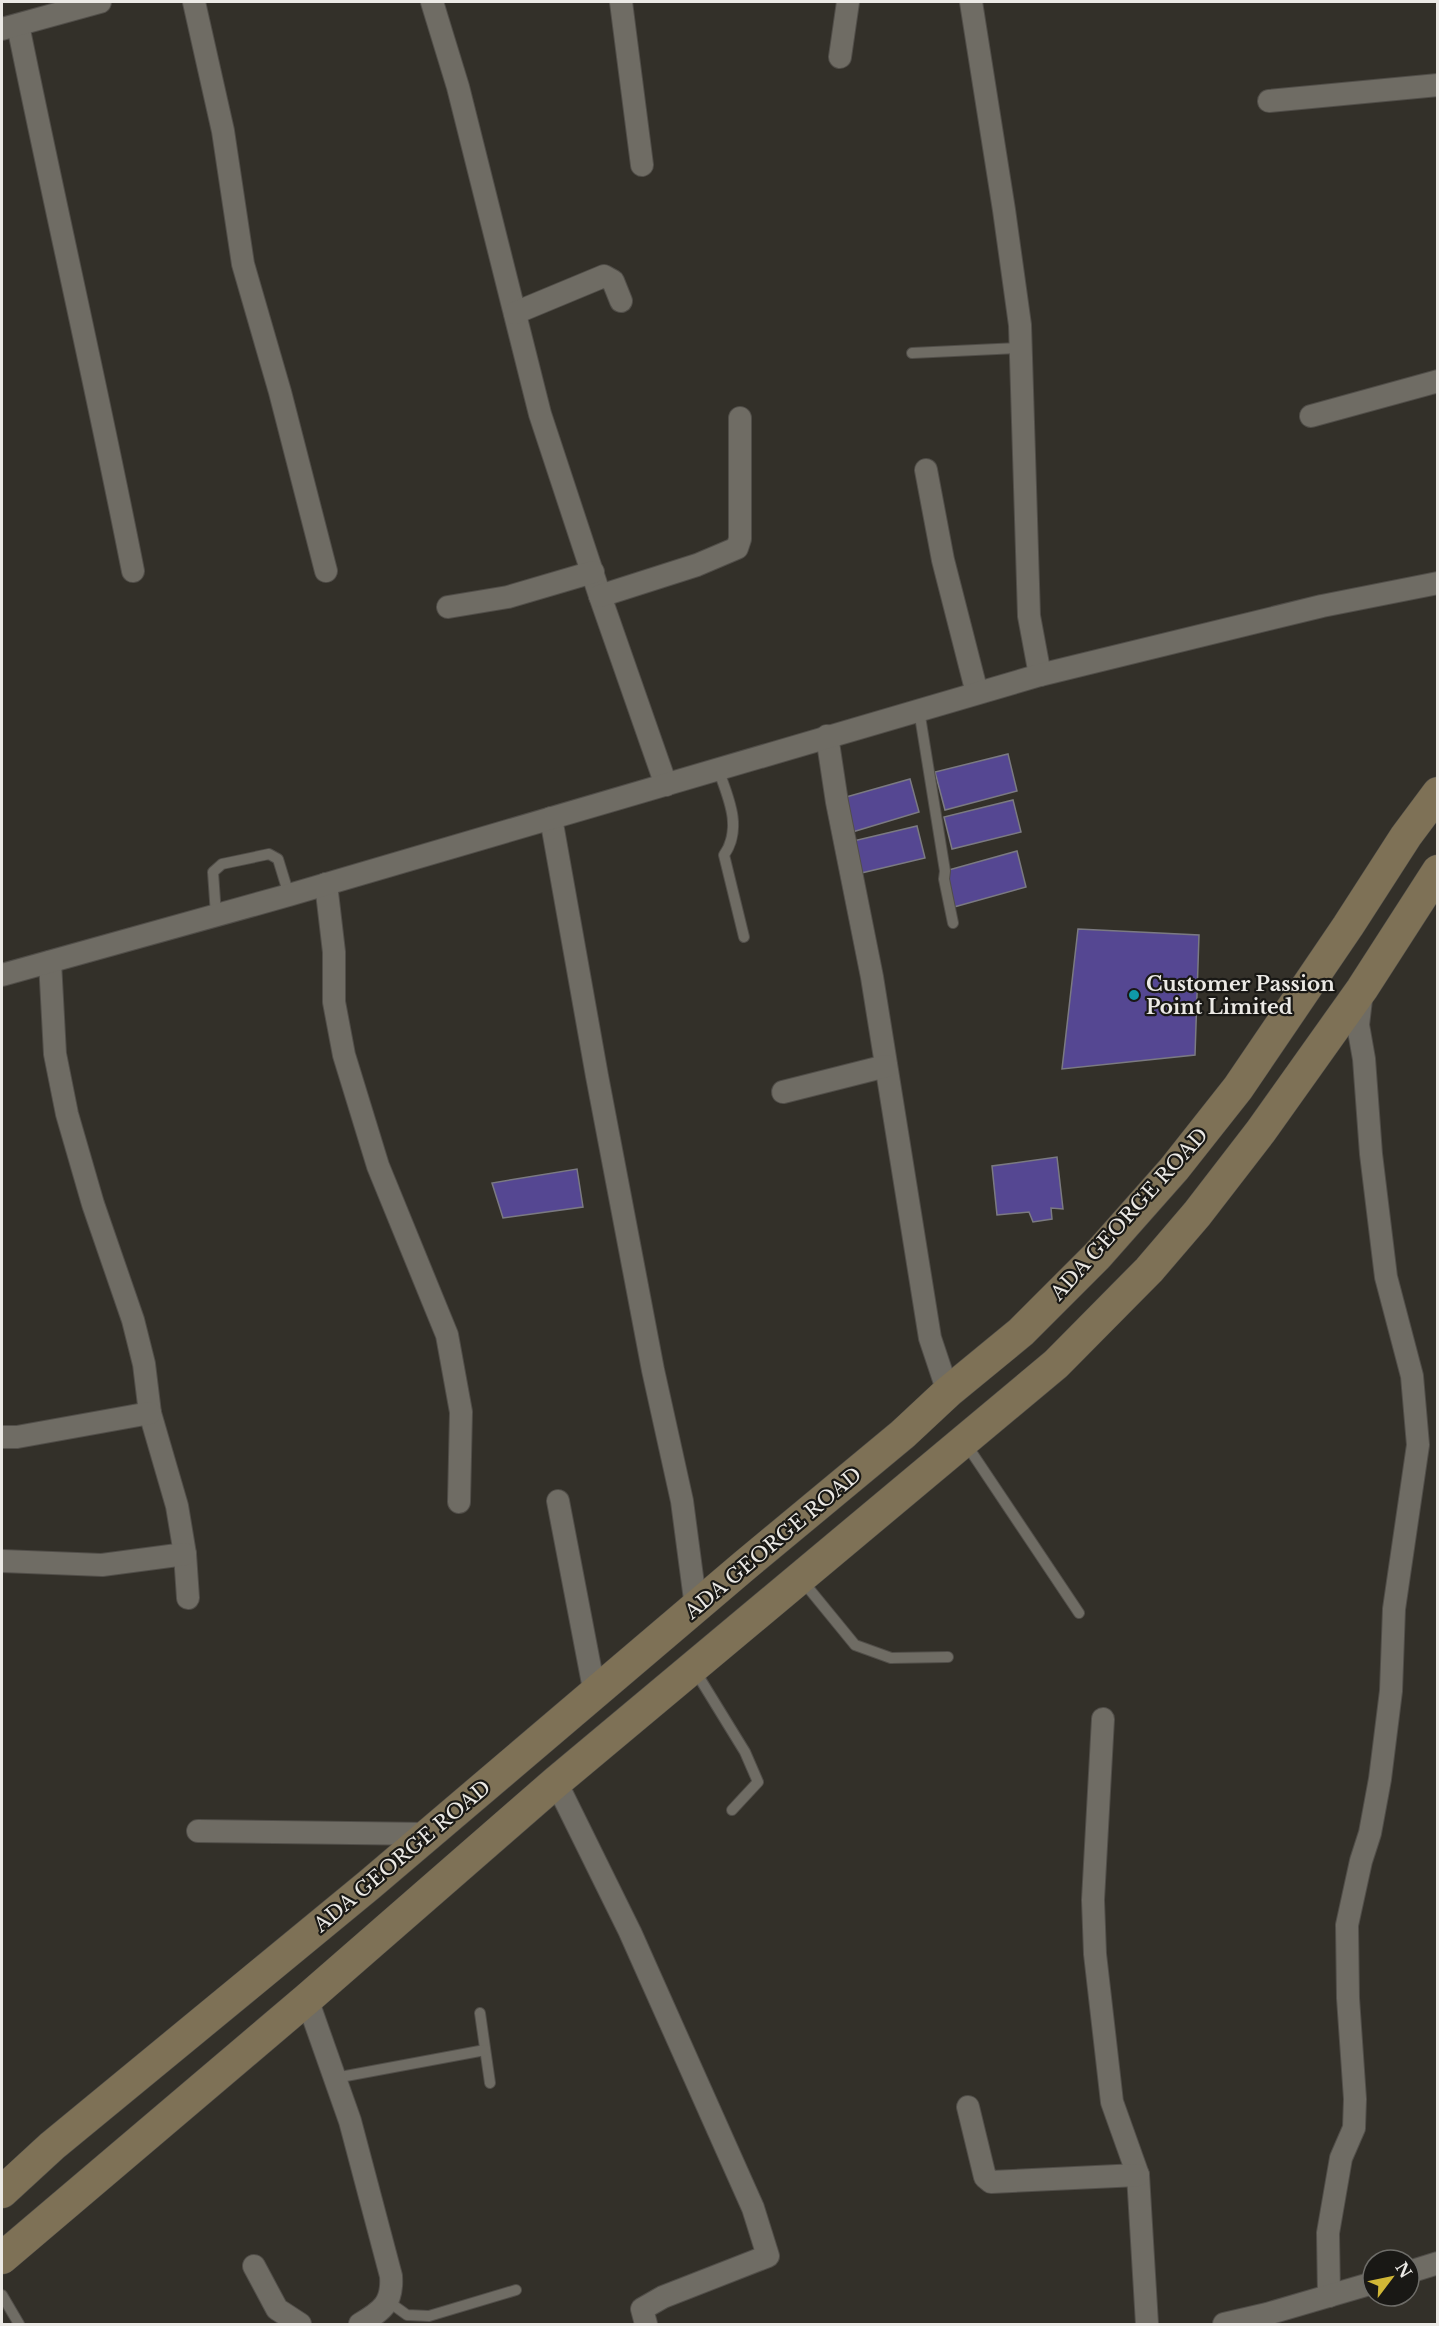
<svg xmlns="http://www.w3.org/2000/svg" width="1439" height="2326" viewBox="0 0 1439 2326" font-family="'Libre Baskerville',serif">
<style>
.building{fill:#554792;stroke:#7b7a82;stroke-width:1.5}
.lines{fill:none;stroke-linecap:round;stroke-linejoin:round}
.lane-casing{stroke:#514e49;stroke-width:12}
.street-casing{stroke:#514e49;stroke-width:24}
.secondary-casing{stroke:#514e49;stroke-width:33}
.lane{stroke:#6f6c64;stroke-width:10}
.street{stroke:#6f6c64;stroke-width:22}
.secondary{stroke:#7e7156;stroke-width:32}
.culture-dot{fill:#0f9aa8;stroke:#191815;stroke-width:2}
.labels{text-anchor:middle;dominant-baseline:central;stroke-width:4.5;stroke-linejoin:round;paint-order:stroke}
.poi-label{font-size:20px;font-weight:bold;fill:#ebe9e5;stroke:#191815;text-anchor:start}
.street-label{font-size:20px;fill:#ebe9e5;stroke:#191815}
</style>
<rect width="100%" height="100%" fill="#333029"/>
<g class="building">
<polygon points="1008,754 1017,791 945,810 935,772"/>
<polygon points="910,779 919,812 849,833 839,799"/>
<polygon points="1013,800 1021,832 952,849 944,817"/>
<polygon points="917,826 925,858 857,874 849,842"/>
<polygon points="1017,851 1026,887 954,907 945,871"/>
<polygon points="1078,929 1199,935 1195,1055 1062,1069"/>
<polygon points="1057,1157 1063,1209 1051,1208 1052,1219 1033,1222 1029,1212 997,1215 992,1166"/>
<polygon points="577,1169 583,1207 503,1218 492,1183"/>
</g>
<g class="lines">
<defs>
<g id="lane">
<polyline points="912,353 1020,348"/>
<polyline points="919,710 945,871 944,879 953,923"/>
<path d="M718,769c10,28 25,59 6,86l20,82"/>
<polyline points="216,915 213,872 222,864 269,854 278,859 289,895"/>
<polyline points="966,1444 1079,1613"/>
<polyline points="801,1579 855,1645 891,1658 948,1657"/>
<polyline points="694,1669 745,1752 758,1782 732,1810"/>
<polyline points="480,2013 490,2083"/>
<polyline points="335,2078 485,2050"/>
<polyline points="2,2295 19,2324"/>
<polyline points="389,2302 407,2315 429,2316 516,2290"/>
</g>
<g id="street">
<polyline points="194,2 223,131 243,264 280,392 326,571"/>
<polyline points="432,2 458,87 540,414 600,596 666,785"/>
<polyline points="621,2 642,165"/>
<polyline points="971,2 1004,210 1020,325 1029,616 1040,675"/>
<path d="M18,25c37,182 79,363 115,546"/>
<polyline points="2,29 100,2"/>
<polyline points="840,57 848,2"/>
<polyline points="1269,101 1438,85"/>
<polyline points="515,313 604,276 613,281 621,301"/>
<polyline points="1311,416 1438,381"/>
<polyline points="926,470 943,560 977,693"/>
<polyline points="600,596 697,565 737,548 740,539 740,418"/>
<polyline points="448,607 508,597 593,572"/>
<polyline points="827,736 837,802 872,977 930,1338 948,1392"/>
<polyline points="551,818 597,1076 653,1370 682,1501 696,1607"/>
<polyline points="326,884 334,952 334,1002 344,1055 378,1166 447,1335 461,1412 459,1502"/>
<polyline points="50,962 55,1054 67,1114 93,1204 133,1320 144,1364 150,1413 177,1506 185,1554 188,1598"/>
<polyline points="2,975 289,895 1040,675 1322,606 1438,583"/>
<polyline points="783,1092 886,1066"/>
<polyline points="2,1437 17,1437 150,1413"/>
<polyline points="558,1501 595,1694"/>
<polyline points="2,1561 102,1565 185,1554"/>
<polyline points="1103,1719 1093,1900 1095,1954 1112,2102 1138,2175 1147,2324"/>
<polyline points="556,1782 630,1932 753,2208 768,2256 663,2297 642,2309 646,2324"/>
<polyline points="198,1831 429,1834"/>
<path d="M307,1999l43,122 41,155c2,27 -9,35 -31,48"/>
<polyline points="968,2107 985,2177 991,2182 1138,2175"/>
<polyline points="254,2266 277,2309 300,2324"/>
<polyline points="1409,2272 1438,2263"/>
<polyline points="1329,2296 1328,2233 1341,2158 1354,2128 1355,2099 1348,1998 1347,1925 1361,1861 1370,1833 1380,1779 1391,1691 1394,1609 1418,1445 1412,1376 1386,1277 1371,1154 1364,1059 1358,1025 1362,991"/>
<polyline points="1224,2324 1267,2314 1373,2283"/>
</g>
<g id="secondary">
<polyline points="2,2192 52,2146 369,1885 744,1566 903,1434 948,1392 1021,1332 1097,1256 1174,1169 1238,1088 1348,926 1406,836 1438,793"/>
<polyline points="2,2258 307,1999 556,1782 1056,1364 1149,1270 1197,1214 1261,1131 1362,989 1438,871"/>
</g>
</defs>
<use href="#lane" class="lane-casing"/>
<use href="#street" class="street-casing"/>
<use href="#secondary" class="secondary-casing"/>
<use href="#lane" class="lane"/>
<use href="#street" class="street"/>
<use href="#secondary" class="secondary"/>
</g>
<circle class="culture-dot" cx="1134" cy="995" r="6"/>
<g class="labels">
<g class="poi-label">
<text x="1146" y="984">Customer Passion<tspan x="1146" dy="23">Point Limited</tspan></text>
</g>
<g class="street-label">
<text transform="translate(1129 1214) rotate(-48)">ADA GEORGE ROAD</text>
<text transform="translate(773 1543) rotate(-40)">ADA GEORGE ROAD</text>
<text transform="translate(402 1856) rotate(-40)">ADA GEORGE ROAD</text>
</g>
</g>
<rect width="1439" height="2326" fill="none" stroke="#ebe9e5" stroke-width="6"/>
<g transform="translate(1391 2278) rotate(58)"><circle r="28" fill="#191815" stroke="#6d6c68" stroke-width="1.5"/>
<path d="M0-4.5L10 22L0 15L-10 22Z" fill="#d1b736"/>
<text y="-9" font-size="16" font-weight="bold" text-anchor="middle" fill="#ebe9e5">N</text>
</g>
</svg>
